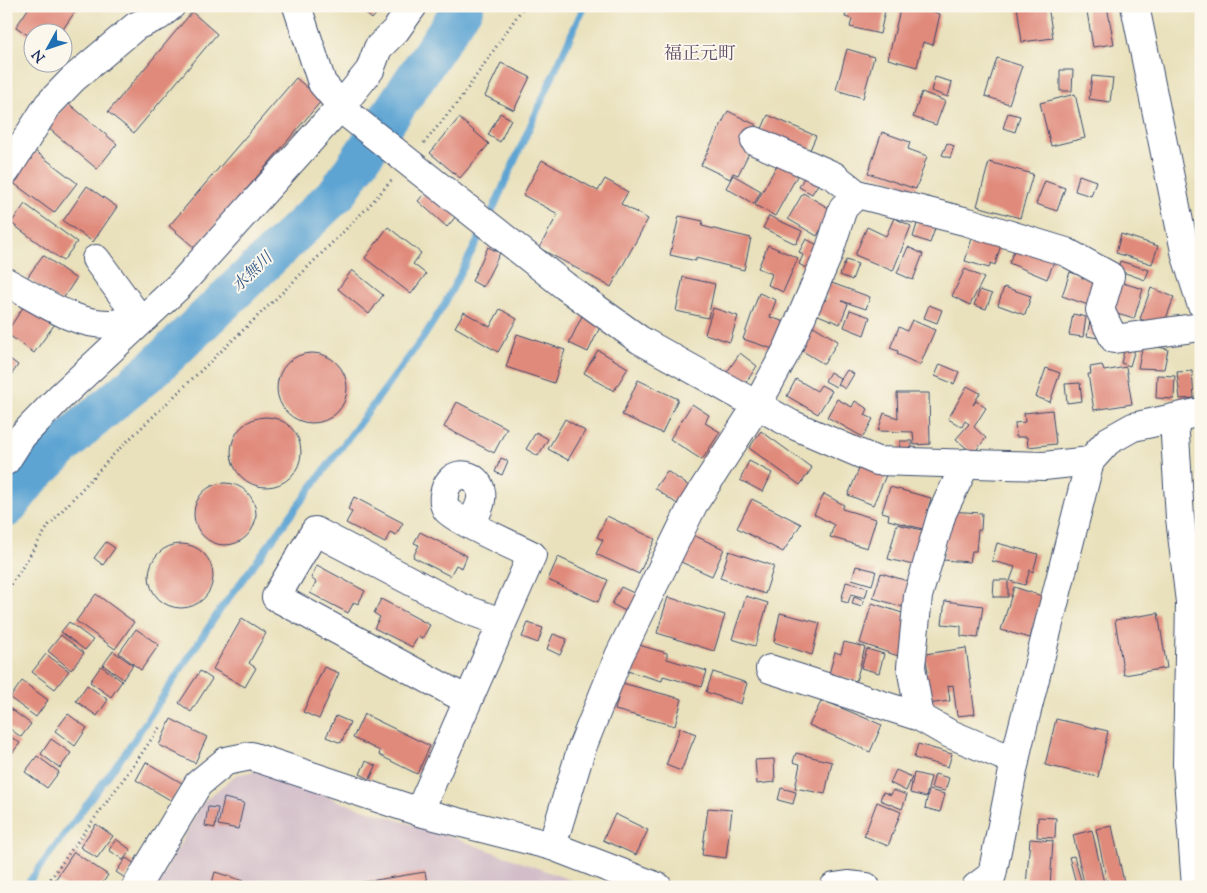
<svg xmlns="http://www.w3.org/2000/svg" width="1207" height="893" viewBox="0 0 1207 893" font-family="'Sorts Mill Goudy','Noto Serif JP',serif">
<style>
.industrial{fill:#d2bdc8}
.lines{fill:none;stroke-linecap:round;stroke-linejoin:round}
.stream{stroke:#5da4d3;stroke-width:7}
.river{stroke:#5da4d3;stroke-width:40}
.building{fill:#e08a7c}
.minor-casing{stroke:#3a4a6c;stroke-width:30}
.path{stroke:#3a4a6c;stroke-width:3;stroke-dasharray:1 4;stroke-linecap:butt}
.minor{stroke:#fff;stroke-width:28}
.labels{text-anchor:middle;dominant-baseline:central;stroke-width:4;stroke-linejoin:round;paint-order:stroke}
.water-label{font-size:16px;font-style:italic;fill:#325887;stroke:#fbf7ec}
.quarter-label{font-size:18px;fill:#604f68;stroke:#fbf7ec}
</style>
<rect width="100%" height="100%" fill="#fbf7ec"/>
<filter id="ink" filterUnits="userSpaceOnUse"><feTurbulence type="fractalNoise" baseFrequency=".02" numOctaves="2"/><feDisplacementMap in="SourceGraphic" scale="10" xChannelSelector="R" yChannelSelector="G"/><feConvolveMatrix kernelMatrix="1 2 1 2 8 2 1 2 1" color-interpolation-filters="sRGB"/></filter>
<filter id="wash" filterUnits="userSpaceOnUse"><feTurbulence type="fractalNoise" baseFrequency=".0096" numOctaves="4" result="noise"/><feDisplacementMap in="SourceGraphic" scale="20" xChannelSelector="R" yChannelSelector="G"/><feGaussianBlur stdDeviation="1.12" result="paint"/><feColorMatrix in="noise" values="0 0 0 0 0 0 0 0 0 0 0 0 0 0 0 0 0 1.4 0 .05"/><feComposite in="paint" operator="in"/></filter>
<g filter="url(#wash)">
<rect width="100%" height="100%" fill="#e9e1bc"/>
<polygon class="industrial" points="265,769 341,802 449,836 590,887 157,887 203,802 236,775"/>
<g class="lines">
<g class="stream">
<polyline points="489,218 584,6"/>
<polyline points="25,887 128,749 220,610 423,338 444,305 483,230"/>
</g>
<polyline class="river" points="6,508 30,478 82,428 156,366 338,192 464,6"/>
</g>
<g id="blocks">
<g class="building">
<polygon points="30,6 79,6 61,32 32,32 32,38 16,27"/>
<polygon points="357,6 383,6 372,19"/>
<polygon points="848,6 886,6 880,34 850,27 852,19 845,17"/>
<polygon points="901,6 911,6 940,14 933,45 923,42 917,67 888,59"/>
<polygon points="1017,6 1048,6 1053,38 1022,42"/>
<polygon points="1086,6 1107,6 1114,44 1093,47"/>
<polygon points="192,12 217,34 134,133 108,112"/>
<polygon points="847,49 874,57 863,98 836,90"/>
<polygon points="997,58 1022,66 1009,104 985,96"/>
<polygon points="501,63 530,77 514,110 485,96"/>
<polygon points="1060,70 1073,70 1072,91 1060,91"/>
<polygon points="1092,76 1113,78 1110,102 1089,99"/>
<polygon points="935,77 952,82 948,97 931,91"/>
<polygon points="296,78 322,100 196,249 169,226"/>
<polygon points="922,92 945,101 936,125 913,117"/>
<polygon points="1075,94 1085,138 1051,146 1040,103"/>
<polygon points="68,103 117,144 97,169 47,127"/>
<polygon points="728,111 756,125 745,149 750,151 738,175 733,173 730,179 701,165"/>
<polygon points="500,113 511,119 500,142 488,135"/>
<polygon points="1008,113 1020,116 1015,132 1003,128"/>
<polygon points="768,115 816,136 809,152 761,131"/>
<polygon points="459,118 489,144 460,178 430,153"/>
<polygon points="882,132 910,142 908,149 927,156 916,189 868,173"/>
<polygon points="947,143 954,146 950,158 942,155"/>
<polygon points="35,151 77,183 54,213 12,182"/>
<polygon points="782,156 802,167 775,216 755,205"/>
<polygon points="542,160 598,191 605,179 628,192 621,204 648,219 611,287 539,248 558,214 523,195"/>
<polygon points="989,162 1033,174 1020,218 977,206"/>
<polygon points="808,170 822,178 812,194 799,187"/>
<polygon points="733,175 761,191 754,204 726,188"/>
<polygon points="1079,175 1096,181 1091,196 1075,191"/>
<polygon points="1045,181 1065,188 1057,211 1036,204"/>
<polygon points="87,186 117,207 93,242 63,221"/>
<polygon points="429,188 458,214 447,227 418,201"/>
<polygon points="803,193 832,210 817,236 788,219"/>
<polygon points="25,204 77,242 63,261 11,223"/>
<polygon points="920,214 938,220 930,243 913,237"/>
<polygon points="679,216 703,221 702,226 751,238 744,270 696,258 696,261 670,255"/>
<polygon points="769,216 802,231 796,244 763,228"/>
<polygon points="894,218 911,226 893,271 855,255 867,227 886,236"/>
<polygon points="388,227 421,253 413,264 426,274 411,294 365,258"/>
<polygon points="974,232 1002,241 995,265 991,263 989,268 965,261"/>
<polygon points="1121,234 1158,246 1152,264 1116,253"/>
<polygon points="1019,238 1061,245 1047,279 1009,263"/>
<polygon points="806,239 827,250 814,273 799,264 803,255 799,252"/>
<polygon points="768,245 798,258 783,292 768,285 772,274 758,268"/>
<polygon points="488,247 500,253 483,287 472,281"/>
<polygon points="908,247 923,254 913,280 897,273"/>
<polygon points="43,255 76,279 61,302 27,278"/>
<polygon points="846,260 858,264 852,280 840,275"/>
<polygon points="1120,261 1149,270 1145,280 1117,270"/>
<polygon points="965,269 984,278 970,305 952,296"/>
<polygon points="352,270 383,295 369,314 338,289"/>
<polygon points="1070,272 1102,283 1094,307 1062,296"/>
<polygon points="683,277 715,284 708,318 676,311"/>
<polygon points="1116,281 1143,289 1134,319 1107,311"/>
<polygon points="829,282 870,297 866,309 842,301 848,304 840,324 811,312 817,297 825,301 828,296 825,295"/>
<polygon points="1004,287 1031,296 1025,315 998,305"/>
<polygon points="1151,288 1174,297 1163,327 1140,319"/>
<polygon points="980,290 992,294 986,309 974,305"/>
<polygon points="6,292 15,297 6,311"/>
<polygon points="759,293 776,300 770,317 785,322 776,350 743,339"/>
<polygon points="28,300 57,321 34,353 6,333"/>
<polygon points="929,305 942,310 937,323 924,318"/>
<polygon points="713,308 738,316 730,342 705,334"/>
<polygon points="500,309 517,319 498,352 455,327 464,312 490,327"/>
<polygon points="850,310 870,317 864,335 844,327"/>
<polygon points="1073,314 1086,317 1083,337 1069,335"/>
<polygon points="582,316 601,325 588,352 569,343"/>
<polygon points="1091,316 1102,318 1098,338 1087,336"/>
<polygon points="912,320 935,330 920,365 897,354 898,351 890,348 899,327 907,331"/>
<polygon points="810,324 838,341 824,364 796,347"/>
<polygon points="517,334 565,350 554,383 506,367"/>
<polygon points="1127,339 1137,342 1130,366 1121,363"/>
<polygon points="1143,344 1168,349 1164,369 1138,368"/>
<polygon points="598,350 628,368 614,391 584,373"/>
<circle cx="312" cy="388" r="35"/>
<polygon points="740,353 757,366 741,390 723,378"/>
<polygon points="6,356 18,365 6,383"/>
<polygon points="940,364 959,372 954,384 935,376"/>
<polygon points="1102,365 1104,371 1126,367 1132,404 1094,410 1088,374 1091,374 1090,367"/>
<polygon points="1046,368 1060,373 1050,402 1036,397"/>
<polygon points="847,370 854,374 845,389 838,384"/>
<polygon points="1192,371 1194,398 1180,399 1177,372"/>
<polygon points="830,372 840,378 836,387 825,381"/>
<polygon points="1157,375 1175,376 1174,399 1156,398"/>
<polygon points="796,379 817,391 821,385 832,391 818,414 787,396"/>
<polygon points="638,380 678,399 662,433 622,415"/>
<polygon points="1080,383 1082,401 1067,403 1065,384"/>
<polygon points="967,386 980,393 973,405 976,401 986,408 974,427 986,438 973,454 956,439 969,424 965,421 962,427 948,419"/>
<polygon points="897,393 929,393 930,444 914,445 913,432 878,431 884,413 898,418"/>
<polygon points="837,399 852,407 855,401 868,409 865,415 873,419 863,437 827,417"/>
<polygon points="457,402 507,428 494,453 444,427"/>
<polygon points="692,404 709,415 705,423 720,432 702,460 670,439"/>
<polygon points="1052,410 1056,444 1028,447 1027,437 1016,437 1015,423 1025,422 1024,413"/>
<circle cx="266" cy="452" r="35"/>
<polygon points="565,419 585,431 568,460 548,449"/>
<polygon points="761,431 812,468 800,485 749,448"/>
<polygon points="536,432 548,439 538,456 526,449"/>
<polygon points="900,441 912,441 912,457 899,457"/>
<polygon points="501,458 508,461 502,475 495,472"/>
<polygon points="749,461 772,473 763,492 740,480"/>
<polygon points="862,462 887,473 873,505 848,495"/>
<polygon points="667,471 689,486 677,504 655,488"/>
<circle cx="225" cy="514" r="31"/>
<polygon points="890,487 931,498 923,529 888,520 889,514 882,512"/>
<polygon points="824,494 844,505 842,509 876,519 867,548 830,537 834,525 814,514"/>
<polygon points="354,497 403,523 396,535 390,532 385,543 346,523 352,512 348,509"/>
<polygon points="752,499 801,524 783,552 737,528"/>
<polygon points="947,511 982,513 981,530 978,530 976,551 972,551 970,562 943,560"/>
<polygon points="607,516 655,539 639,574 596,554 603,540 597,537"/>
<polygon points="897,524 926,531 917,566 888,559"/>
<polygon points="420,532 467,556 462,568 456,565 450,576 413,557 419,545 414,543"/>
<polygon points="693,535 724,549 712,576 681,562"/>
<polygon points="106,542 115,548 103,565 94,558"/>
<polygon points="997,543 1038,554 1033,572 1030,570 1025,585 1010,581 1015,567 992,561"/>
<circle cx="181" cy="576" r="32"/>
<polygon points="729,551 774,566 765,594 720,578"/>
<polygon points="558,557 608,580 598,602 548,580"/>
<polygon points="317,565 365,591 358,604 354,602 348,613 310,593 316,582 311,578"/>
<polygon points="856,566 876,571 872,585 852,579"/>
<polygon points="881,573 914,583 906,608 873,598"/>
<polygon points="994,580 1008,580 1008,597 993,597"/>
<polygon points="846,582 868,588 865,598 851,594 848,603 841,601"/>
<polygon points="621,587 640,596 631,614 612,604"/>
<polygon points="1014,587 1042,596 1030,638 1001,630"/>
<polygon points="96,594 134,622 115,649 76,621"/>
<polygon points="746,596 768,603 755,646 732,639"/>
<polygon points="668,597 725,615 714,651 657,633"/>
<polygon points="854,597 864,601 862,607 852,604"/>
<polygon points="381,599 430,625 422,639 418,636 412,647 374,628 380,617 374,613"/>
<polygon points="945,601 983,606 978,638 961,636 961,626 942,624"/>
<polygon points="872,603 920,619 907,659 860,643"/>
<polygon points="780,613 820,623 812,655 774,642"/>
<polygon points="1158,613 1167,668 1124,675 1115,620"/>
<polygon points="242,618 266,633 249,663 256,668 245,687 213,669"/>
<polygon points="69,622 93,640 85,650 61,632"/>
<polygon points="528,623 543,628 538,643 522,637"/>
<polygon points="136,629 159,645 141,670 119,653"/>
<polygon points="553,634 567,639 560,655 547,649"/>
<polygon points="61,635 84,653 71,670 48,651"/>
<polygon points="844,642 865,647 856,681 829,674 835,652 841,654"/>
<polygon points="635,644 667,653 667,659 707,671 702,687 663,676 662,681 627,671"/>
<polygon points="966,648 975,714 957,716 953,685 948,686 950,701 927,704 918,673 928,672 925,654"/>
<polygon points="867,649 884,654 879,673 861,668"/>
<polygon points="113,651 133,665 123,679 103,665"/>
<polygon points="46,654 69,671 55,689 32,672"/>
<polygon points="101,666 122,681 111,697 90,682"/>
<polygon points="324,667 339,673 319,719 303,712"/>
<polygon points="200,671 212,679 191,712 179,703"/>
<polygon points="713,672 747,683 741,704 706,692"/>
<polygon points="22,681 48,700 36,717 10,698"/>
<polygon points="622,683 682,699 675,726 615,710"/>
<polygon points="87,685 108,700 97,716 76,701"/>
<polygon points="822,700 882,725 870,752 809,725"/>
<polygon points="8,707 31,724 21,737 6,726"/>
<polygon points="68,714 87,728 75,746 55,731"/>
<polygon points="364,714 430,746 417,774 379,755 380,751 353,738"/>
<polygon points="336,716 350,722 341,743 326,737"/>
<polygon points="171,719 207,737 195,763 159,745"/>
<polygon points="1056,719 1108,731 1098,777 1045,765"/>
<polygon points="680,728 696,734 681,771 666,765"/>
<polygon points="6,734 20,743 6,761"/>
<polygon points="51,739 71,753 60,768 41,754"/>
<polygon points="918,744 952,754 948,767 914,758"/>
<polygon points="796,753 832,762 825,794 795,788 800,764 793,762"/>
<polygon points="37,756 59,772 47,788 25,772"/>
<polygon points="774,759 775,782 757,784 755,760"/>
<polygon points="366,761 376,766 370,779 360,774"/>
<polygon points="146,762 182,783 172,801 136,780"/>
<polygon points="896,770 912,777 906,791 890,783"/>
<polygon points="914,773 931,777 926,797 910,793"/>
<polygon points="935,774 949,778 945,791 931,788"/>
<polygon points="781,788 796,792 793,804 778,800"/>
<polygon points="893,790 907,795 902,809 880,800 883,792 891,795"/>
<polygon points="929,790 945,794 940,812 925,808"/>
<polygon points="224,798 244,803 238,829 218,825"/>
<polygon points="877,802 901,812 888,846 864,836"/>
<polygon points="208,807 218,808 215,828 205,826"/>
<polygon points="708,808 732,810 726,858 702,855"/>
<polygon points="615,814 648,830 636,855 603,840"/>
<polygon points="1038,817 1056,818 1055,838 1037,837"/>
<polygon points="96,824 113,836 97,858 80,847"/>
<polygon points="1112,826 1125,887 1108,887 1096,829"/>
<polygon points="1092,830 1105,887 1085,887 1073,835"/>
<polygon points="116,839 131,850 123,860 109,850"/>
<polygon points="1030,839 1053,841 1050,887 1026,886"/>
<polygon points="74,852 108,875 100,887 65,887 55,880"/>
<polygon points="1074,856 1083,887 1077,887 1069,857"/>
<polygon points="126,858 135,864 125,878 116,872"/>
<polygon points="215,872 244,881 243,887 211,887"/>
<polygon points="425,872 428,887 339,887 339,886"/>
</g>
</g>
</g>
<g filter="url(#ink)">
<use href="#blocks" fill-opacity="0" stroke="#3a4a6c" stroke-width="1"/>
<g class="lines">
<defs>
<g id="minor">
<polyline points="297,6 322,83 349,115 565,286 640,340 791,424 877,461 1044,466 1090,461"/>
<polyline points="1135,6 1186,256 1201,303"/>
<polyline points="755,141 834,176 857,194"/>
<polyline points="6,171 48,105 73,79 136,26 159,16 171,6"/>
<polyline points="96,259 139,318"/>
<path d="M6,282c33,17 68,44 106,42 12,-1 23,-5 34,-7"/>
<polyline points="1174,419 1180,518 1190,602 1187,764 1196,887"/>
<polyline points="6,461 22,436 60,397 180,285 342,105 370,70 378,48 396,30 413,6"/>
<polyline points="966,463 942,513 918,596 911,667 920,717 948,733 1015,761"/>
<polyline points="770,669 920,717"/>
<polyline points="467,700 276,597 315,531 462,608 501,622"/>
<path d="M419,812l113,-257c-16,-8 -77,-35 -85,-45 -6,-8 -3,-22 3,-29 10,-12 29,-4 31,11 2,11 -5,22 -11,32"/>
<polyline points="552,846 581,750 619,656 693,505 756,407 788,348 828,255 843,208 857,194 968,222 1066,252 1110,276 1100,310 1114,339 1201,327"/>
<polyline points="136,887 198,784 226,761 251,756 423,813 552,846 658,887"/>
<polyline points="834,887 848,885 866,887"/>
<polyline points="976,887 992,875 1018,746 1090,461 1108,441 1133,427 1201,412"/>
</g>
</defs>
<use href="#minor" class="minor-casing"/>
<g class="path">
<polyline points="424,143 461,98 524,6"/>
<polyline points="6,593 49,525 115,453 287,288 368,207 392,180"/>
<path d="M45,887c38,-55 80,-107 116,-162"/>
</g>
<use href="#minor" class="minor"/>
</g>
</g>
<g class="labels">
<g class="water-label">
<text transform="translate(253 273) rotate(-44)">水無川</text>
</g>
<g class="quarter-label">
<text x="700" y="55">福正元町</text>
</g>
</g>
<rect width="1207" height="893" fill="none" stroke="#fbf7ec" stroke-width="25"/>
<g transform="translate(48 48) rotate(230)"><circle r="24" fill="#fbf7ec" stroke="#a1a7b3"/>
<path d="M0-4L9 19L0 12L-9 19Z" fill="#1f6fb2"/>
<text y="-8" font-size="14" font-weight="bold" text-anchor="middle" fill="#1b2f5e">N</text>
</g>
</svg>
